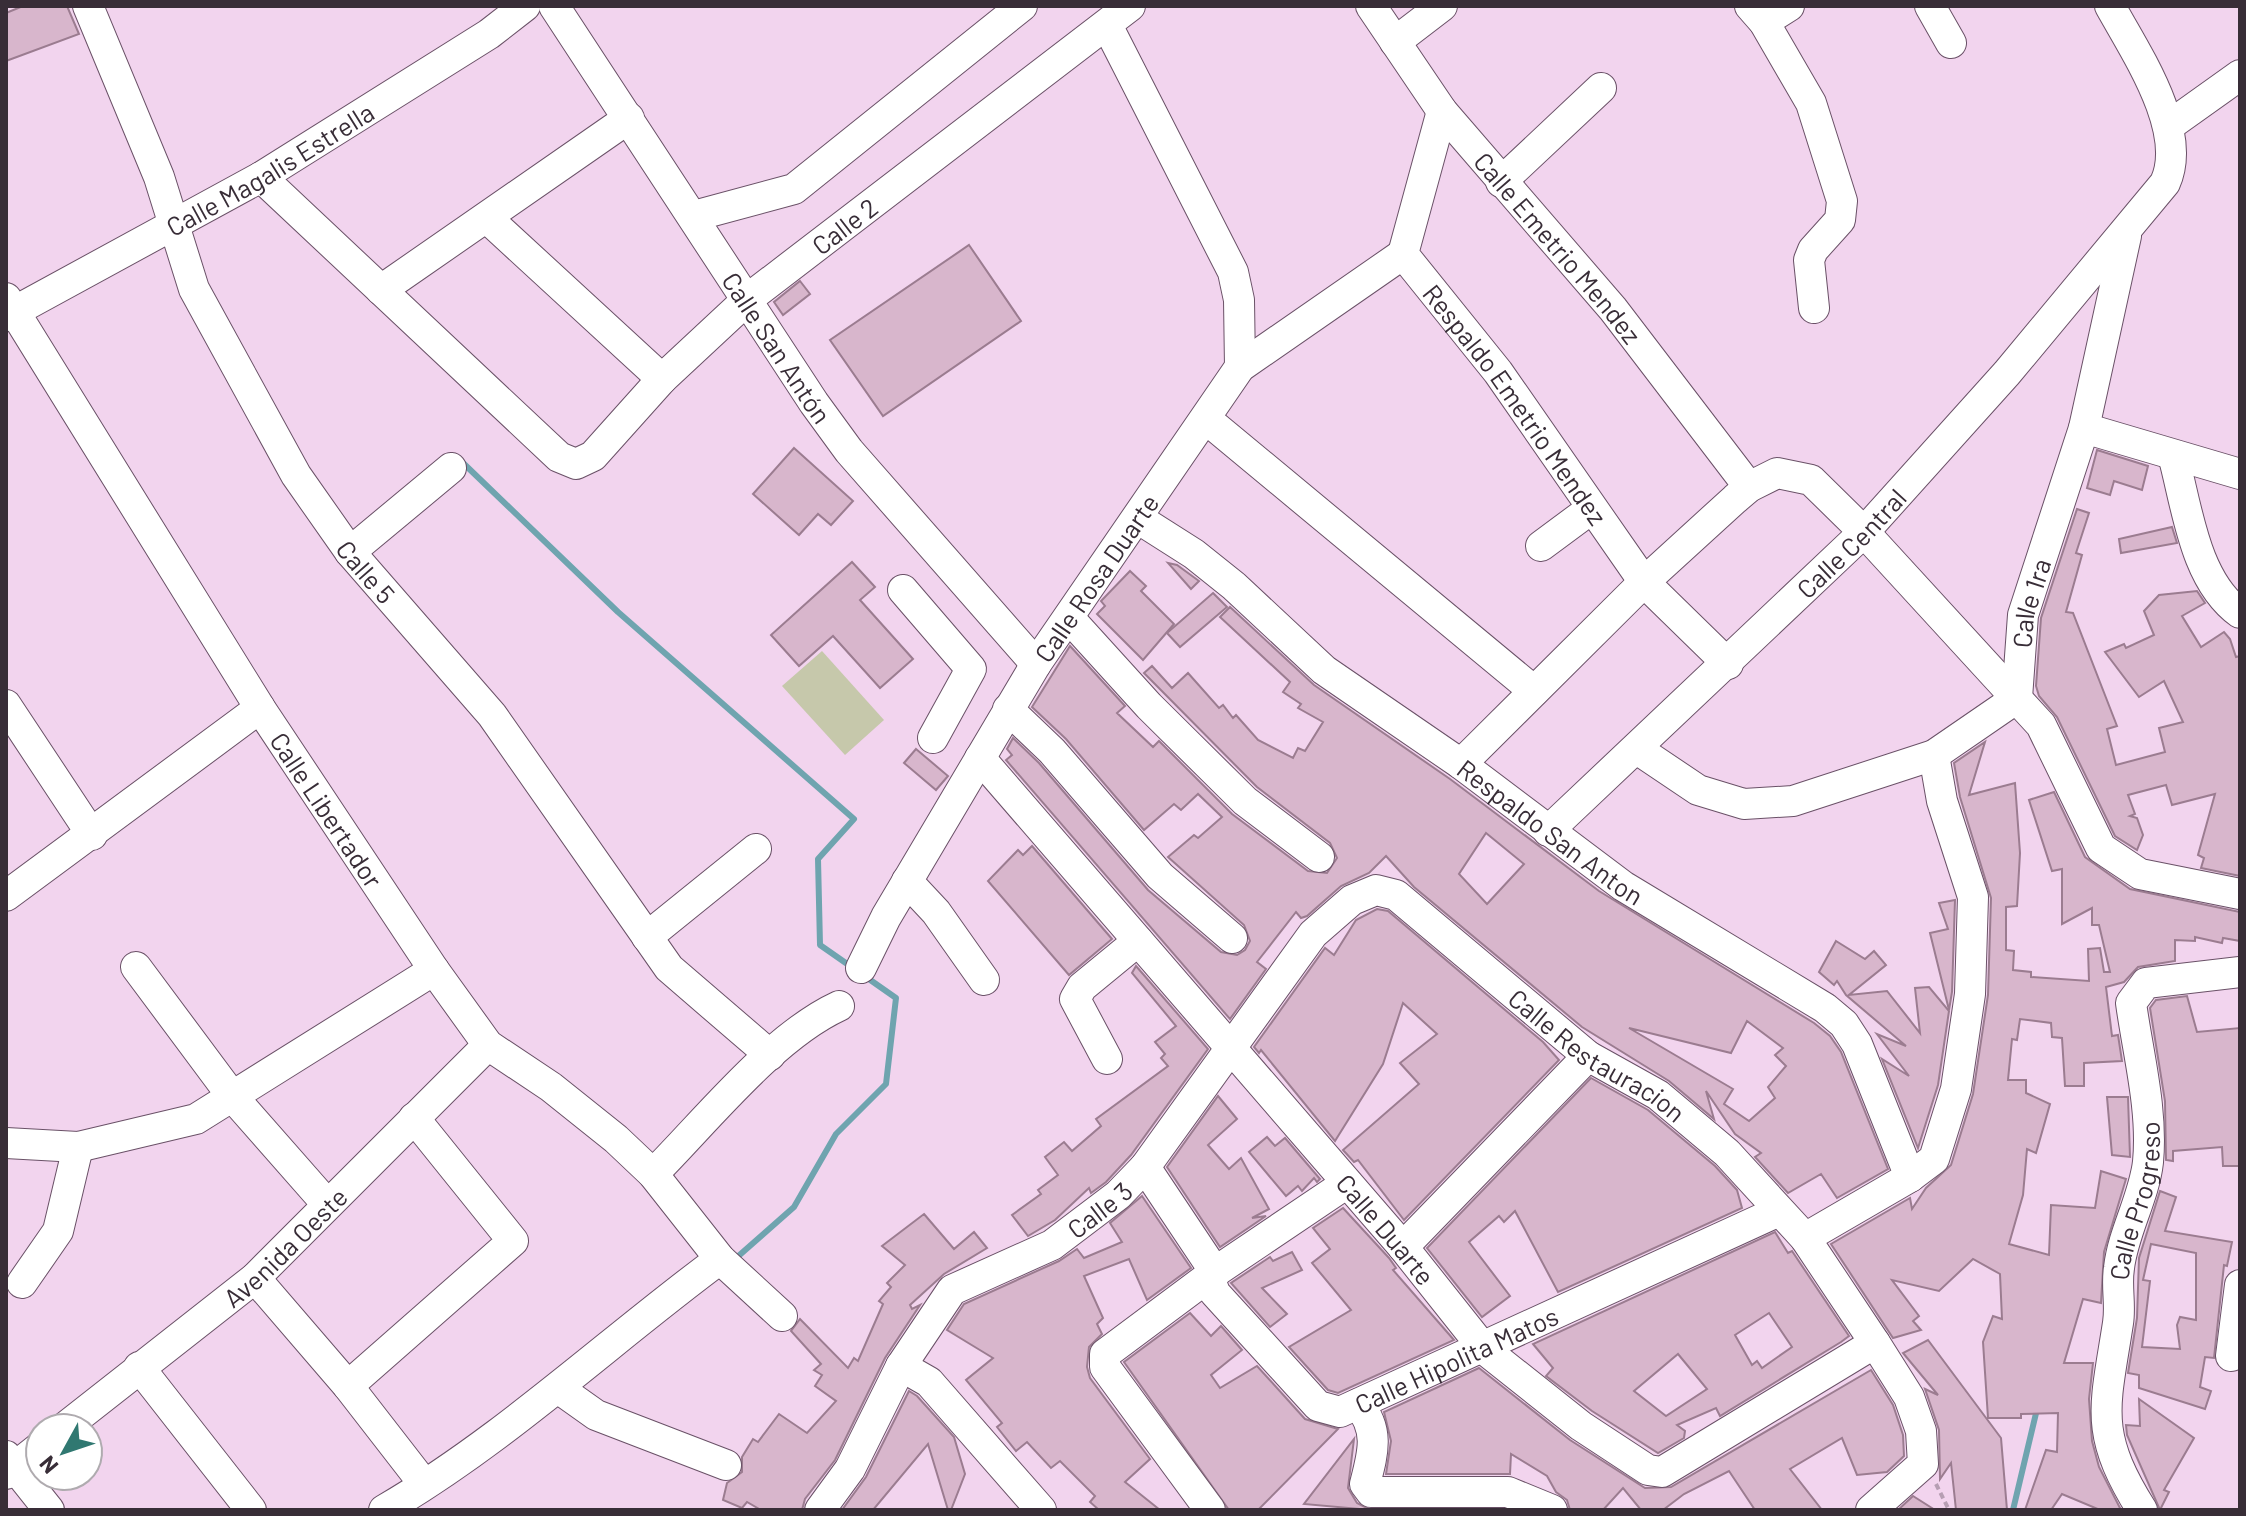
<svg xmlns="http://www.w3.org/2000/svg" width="2246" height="1516" viewBox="0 0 2246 1516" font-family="Barlow,sans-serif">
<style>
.green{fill:#c6c8ab}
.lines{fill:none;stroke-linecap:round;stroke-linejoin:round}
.stream{stroke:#6fa4af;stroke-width:6}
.building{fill:#d8b6cc;stroke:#9b7c90;stroke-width:2;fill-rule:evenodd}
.minor-casing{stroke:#6a5167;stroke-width:32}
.path{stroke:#b69eb3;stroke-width:4;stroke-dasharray:6 4;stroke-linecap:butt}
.minor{stroke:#fff;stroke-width:30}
.labels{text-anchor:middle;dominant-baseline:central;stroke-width:6;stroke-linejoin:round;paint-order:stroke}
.street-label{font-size:26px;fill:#382d37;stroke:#fff}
</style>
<rect width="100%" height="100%" fill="#f2d4ee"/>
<polygon class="green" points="822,651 884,720 845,755 782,686"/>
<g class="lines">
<g class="stream">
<polyline points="461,461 618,612 854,819 818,859 820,945 853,968"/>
<polyline points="735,1259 794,1207 836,1134 886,1084 896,998 866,977"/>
<polyline points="2013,1510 2037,1409"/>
</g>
</g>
<g class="building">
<polygon points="23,6 67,6 79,34 6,61 6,13"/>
<polygon points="969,245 1021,321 883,416 830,340"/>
<polygon points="800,281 810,294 783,315 774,302"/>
<polygon points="794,448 853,501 831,525 818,514 799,535 753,494"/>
<polygon points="2097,450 2148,466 2142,490 2114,481 2110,495 2087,488"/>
<polygon points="2077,509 2089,513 2076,553 2082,555 2066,612 2073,613 2117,726 2107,729 2116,765 2165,752 2159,728 2183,722 2164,681 2139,697 2105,652 2124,644 2126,648 2154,635 2144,611 2159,595 2197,591 2205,603 2182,616 2201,647 2224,632 2230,639 2236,657 2240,656 2240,876 2201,868 2204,858 2198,855 2215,794 2172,805 2166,785 2128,795 2135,814 2130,816 2137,818 2143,835 2137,850 2115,836 2057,717 2039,696 2036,686 2041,618"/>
<polygon points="2172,527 2177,543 2121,553 2119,539"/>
<polygon points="852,562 875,587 860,600 913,659 880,688 833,636 799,666 771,635"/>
<polygon points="1168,563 1177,565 1199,581 1191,589"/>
<polygon points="1130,571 1146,586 1141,591 1174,624 1143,660 1097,614 1105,606 1101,601"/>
<polygon points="1213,593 1227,607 1180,647 1167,633"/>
<path d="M1230,607l84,78 136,94 149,112 215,132 16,13 11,16 47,117 -51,29 -16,-24 -33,19 -33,-36 6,-4 -26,-19 -29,-43 8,28 -45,-38 -87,-54 -168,-140 -28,-31 -17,17 -28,13 -34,30 -6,2 -5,-6 -39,50 9,7 -36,50 -224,-259 6,-5 -5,-6 6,-11 26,25 109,127 73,62 16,3 8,-5 5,-9 -6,-16 -76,-68 26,-22 4,3 24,-21 -24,-23 -17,16 -7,-6 -30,26 -78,-91 -34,-32 38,-61 55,60 -8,7 36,34 6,-6 73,73 76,57 19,2 10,-15 -7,-15 -73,-56 -113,-114 8,-7 20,22 16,-15 31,35 4,-3 10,13 3,-3 22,25 35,18 5,-10 7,3 18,-29 -25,-14 3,-4 -18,-12 7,-10 -70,-65zM1486,833l38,31 -37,40 -28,-30zM1747,1021l36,27 -8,7 11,11 -18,21 7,11 -26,23 -25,-17 9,-15 -104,-61 102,25z"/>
<polygon points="1985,742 1969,795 2015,783 2020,853 2017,906 2006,907 2006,950 2014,951 2013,970 2031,972 2031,977 2089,981 2088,949 2100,948 2104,972 2110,972 2099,925 2092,925 2092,908 2062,924 2062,869 2052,871 2029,800 2054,792 2085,857 2130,889 2240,912 2240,941 2223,938 2222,943 2195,937 2195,941 2175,940 2175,961 2138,967 2124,982 2106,987 2112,1036 2118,1035 2122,1061 2084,1063 2084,1086 2065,1086 2062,1038 2052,1037 2051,1023 2020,1019 2017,1040 2012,1039 2008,1080 2026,1080 2026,1093 2050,1104 2036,1153 2027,1149 2023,1195 2009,1244 2049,1255 2051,1205 2095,1208 2101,1171 2126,1179 2104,1252 2101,1303 2083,1299 2064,1363 2093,1363 2089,1399 2092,1441 2099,1467 2121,1510 2100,1510 2062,1494 2051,1510 2025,1510 2046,1450 2057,1452 2058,1413 2021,1414 2021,1418 1988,1418 1983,1342 1993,1316 2002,1319 2000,1274 1973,1259 1939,1291 1892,1280 1919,1316 1913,1321 1921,1330 1893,1338 1831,1244 1910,1198 1912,1209 1926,1188 1951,1165 1973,1094 1988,995 1991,898 1960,797 1954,763"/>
<polygon points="916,749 948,776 936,790 904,763"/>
<polygon points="1032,846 1112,939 1069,975 988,881 1018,850 1023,855"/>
<polygon points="1955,900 1952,992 1949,1010 1930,933 1948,929 1939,903"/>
<polygon points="1377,909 1388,911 1543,1042 1559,1060 1404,1220 1358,1160 1354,1162 1343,1150 1419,1084 1400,1063 1437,1034 1403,1003 1383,1064 1335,1141 1261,1050 1259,1053 1254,1047 1325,948 1334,955 1356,920"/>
<polygon points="1836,941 1865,959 1874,951 1886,965 1849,995 1887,991 1920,1033 1915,988 1929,987 1949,1011 1938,1085 1918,1148 1882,1059 1909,1076 1877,1034 1906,1046 1846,995 1837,981 1834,985 1819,972"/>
<polygon points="1136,966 1208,1049 1131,1155 1106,1182 1091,1193 1089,1188 1055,1220 1028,1236 1012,1215 1041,1194 1038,1190 1058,1175 1045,1157 1064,1142 1072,1151 1101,1126 1096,1119 1168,1066 1161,1058 1165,1054 1155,1042 1176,1026 1132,973"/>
<polygon points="2187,996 2197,1032 2240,1028 2240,1166 2223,1166 2222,1147 2173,1151 2173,1161 2166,1160 2165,1101 2150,1008 2156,1000"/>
<polygon points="1591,1078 1648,1110 1715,1166 1737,1190 1742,1208 1558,1292 1515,1211 1504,1222 1499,1216 1469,1242 1510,1296 1482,1317 1427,1248"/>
<polygon points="1218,1096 1237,1119 1208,1145 1229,1169 1241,1158 1269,1209 1252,1218 1266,1216 1220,1247 1167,1167"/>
<polygon points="2107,1097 2128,1097 2130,1157 2112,1155"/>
<polygon points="1267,1137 1275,1146 1285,1138 1320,1179 1317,1182 1314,1178 1302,1191 1298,1186 1286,1196 1249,1152"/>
<path d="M2160,1191l16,6 -11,34 67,11 -5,24 -3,-1 -10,93 -9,-1 -5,30 11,4 -6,18 -66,-21v-13l-11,-2 9,-55 2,-60zM2151,1244l45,9v67l-16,-3 -3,8 3,24 -38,-2 8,-66 -7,-1z"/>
<polygon points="1142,1196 1191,1268 1147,1300 1129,1259 1084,1276 1103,1318 1097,1324 1102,1334 1089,1347 1087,1367 1090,1378 1150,1459 1125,1482 1160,1510 1099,1510 1090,1502 1095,1496 1060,1461 1051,1468 1027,1442 1016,1451 997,1427 1002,1423 966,1380 993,1358 947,1330 964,1304 1059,1261 1077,1249 1084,1258 1122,1242 1110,1223"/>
<polygon points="1343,1208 1389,1258 1396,1268 1393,1270 1454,1340 1338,1393 1328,1390 1289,1347 1351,1310 1312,1263 1330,1249 1313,1228"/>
<polygon points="924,1214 954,1249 974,1232 987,1248 944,1274 910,1305 912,1309 920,1305 885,1358 835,1460 805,1499 802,1510 761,1510 747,1502 742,1508 723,1500 727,1483 742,1472 742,1457 753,1439 758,1442 779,1414 807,1433 836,1401 815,1386 822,1375 814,1370 821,1364 791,1331 800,1319 848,1368 854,1358 858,1361 883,1304 879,1301 891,1287 887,1283 905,1265 882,1246"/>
<path d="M1775,1232l13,21 4,-2 57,85 -8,6 -121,74 -4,-8 -39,17 8,6 -1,7 -26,15 -66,-42 -46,-35 7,-8 -20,-24zM1769,1313l23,34 -30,21 -5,-7 -5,4 -17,-30zM1678,1354l29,35 -41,27 -32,-25z"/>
<polygon points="1292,1252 1302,1270 1262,1288 1287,1314 1270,1327 1231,1283 1270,1257 1273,1261"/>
<polygon points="1190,1313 1211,1336 1221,1326 1242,1350 1211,1375 1220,1388 1257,1366 1305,1419 1338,1429 1258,1510 1229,1510 1124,1362"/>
<polygon points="1928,1340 2001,1438 2007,1510 1956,1510 1951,1463 1940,1479 1939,1430 1925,1389 1938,1395 1903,1353"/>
<polygon points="1479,1368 1570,1440 1645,1488 1671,1487 1871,1370 1893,1405 1903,1435 1904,1456 1887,1472 1857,1475 1842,1438 1790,1469 1822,1510 1755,1510 1729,1471 1684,1494 1663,1510 1641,1510 1623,1488 1603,1510 1570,1510 1567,1500 1556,1492 1547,1476 1511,1454 1510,1474 1386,1474 1391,1441 1384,1412"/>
<polygon points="909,1391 917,1396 954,1437 965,1474 951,1510 948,1510 928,1444 873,1510 842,1510 866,1477"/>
<polygon points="2139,1399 2194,1438 2164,1490 2169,1492 2160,1510 2127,1435 2126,1425 2140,1426"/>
<polygon points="1354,1439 1348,1488 1357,1503 1371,1510 1304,1504"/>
<polygon points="1913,1496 1935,1510 1898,1510"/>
</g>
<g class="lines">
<defs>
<g id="minor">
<path id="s1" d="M88,6l71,171 35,112 102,186 54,77 142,163 177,253 101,87"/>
<path id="s2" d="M554,6l260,397 35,48 187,213"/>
<path id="s3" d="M1371,6l71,105 171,198 136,178"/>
<polyline points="1750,6 1764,22 1811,103 1842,201 1840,220 1813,250 1809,260 1814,308"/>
<polyline points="1930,6 1951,43"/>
<polyline points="1764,22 1789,6"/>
<polyline points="1107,25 1233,272 1239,300 1240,367"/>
<polyline points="1395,42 1442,6"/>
<path id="s4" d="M1442,111l-39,143 95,118 146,210 84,82"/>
<polyline points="2170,125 2240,75"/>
<path id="s5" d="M261,177l298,280 17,7 17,-8 69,-77 87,-81 381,-292"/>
<polyline points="1501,182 1601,88"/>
<polyline points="694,216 794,189 1022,6"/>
<polyline points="487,218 662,379"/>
<polyline points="381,290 629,118"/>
<path id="s6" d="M6,298l254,410 174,262 54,75 63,42 65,52 37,35 67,85 62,57"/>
<path id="s7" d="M6,316l255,-139 228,-143 36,-28"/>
<polyline points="1206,419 1534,691"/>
<polyline points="2084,428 2240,474"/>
<path d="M2173,455c14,51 21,125 67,158"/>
<path id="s8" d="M1139,519l55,35 40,32 90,84 137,94 162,122 202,122 19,16 13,20 53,133"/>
<polyline points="1541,546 1591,509"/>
<polyline points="350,552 451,468"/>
<polyline points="903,590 971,669 933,738"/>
<polyline points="1070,619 1149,706 1245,801 1319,857"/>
<polyline points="6,705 92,835"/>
<polyline points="1008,709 1052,751 1160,876 1232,938"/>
<path id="s9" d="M1637,749l61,41 46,14 49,-3 141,-46 83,-57 6,-83 61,-187 42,-192"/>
<path id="s10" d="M980,758l423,489 81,102 97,77 67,44 14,2 213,-129"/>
<polyline points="1461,764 1644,582 1735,499 1749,487 1777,473 1811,480 1864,532 2041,725 2101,848 2140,874 2240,894"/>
<path id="s11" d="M1548,831l316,-299 143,-159 158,-190c24,-52 -29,-130 -55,-177"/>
<polyline points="907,881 936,912 984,980"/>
<polyline points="6,896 260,708"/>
<polyline points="647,937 756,849"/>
<polyline points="136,967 232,1096 327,1204"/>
<path id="s12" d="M861,968l25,-51 150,-253 204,-297 163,-113"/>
<polyline points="1107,1059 1075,999 1082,987 1138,941"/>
<polyline points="6,1143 78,1147 196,1119 434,970"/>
<path id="s13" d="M1145,1167l70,105 -4,10 4,11 103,113 22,6 439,-201"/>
<path d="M653,1174c53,-53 119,-137 186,-168"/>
<polyline points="1805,1238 1910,1177 1934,1159 1956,1089 1970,994 1973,897 1942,801 1934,755"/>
<polyline points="1403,1247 1588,1056"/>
<polyline points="255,1278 348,1386 424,1484"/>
<polyline points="22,1283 58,1231 78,1147"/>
<polyline points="2240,1285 2231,1356 2240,1353"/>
<polyline points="901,1366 929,1382 1041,1510"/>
<polyline points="139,1367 251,1510"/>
<polyline points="348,1386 513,1241 414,1118"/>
<polyline points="558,1388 596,1415 726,1465"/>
<path d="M1358,1404c22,26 15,49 7,80l6,8h137l44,18"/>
<path id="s14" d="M64,1428l191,-150 233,-233"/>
<polyline points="6,1456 49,1510"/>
<polyline points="6,1474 40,1447"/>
<path d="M384,1510c119,-69 225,-169 336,-251"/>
<path id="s15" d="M820,1510l30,-41 51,-103 51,-76 100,-45 66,-50 27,-28 168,-233 39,-34 24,-10 20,5 192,161 70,39 69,58 78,85 70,105 34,54 12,34 2,33 -52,46"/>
<polyline points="1210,1510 1105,1367 1105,1354 1215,1272 1347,1183"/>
<path id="s16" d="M2142,1510c-49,-78 -37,-102 -24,-187 3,-18 -2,-37 1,-55 4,-36 25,-70 29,-106 5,-52 -10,-108 -17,-159l15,-20 94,-11"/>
</g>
</defs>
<use href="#minor" class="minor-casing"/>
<polyline class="path" points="1936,1484 1949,1510"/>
<use href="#minor" class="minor"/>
</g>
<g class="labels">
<g class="street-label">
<text stroke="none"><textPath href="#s7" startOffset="302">Calle Magalis Estrella</textPath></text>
<text stroke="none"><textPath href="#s5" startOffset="788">Calle 2</textPath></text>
<text stroke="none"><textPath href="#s3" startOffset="306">Calle Emetrio Mendez</textPath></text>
<text stroke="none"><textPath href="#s2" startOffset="408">Calle San Antón</textPath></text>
<text stroke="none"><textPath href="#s4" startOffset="336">Respaldo Emetrio Mendez</textPath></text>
<text stroke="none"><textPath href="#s11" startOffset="418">Calle Central</textPath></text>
<text stroke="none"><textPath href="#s1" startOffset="634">Calle 5</textPath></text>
<text stroke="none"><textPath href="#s12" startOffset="456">Calle Rosa Duarte</textPath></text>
<text stroke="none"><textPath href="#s9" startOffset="516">Calle 1ra</textPath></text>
<text stroke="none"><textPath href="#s6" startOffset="604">Calle Libertador</textPath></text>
<text stroke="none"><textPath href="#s8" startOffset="518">Respaldo San Anton</textPath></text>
<text stroke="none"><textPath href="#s15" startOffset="1132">Calle Restauracion</textPath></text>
<text stroke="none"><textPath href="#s16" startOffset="320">Calle Progreso</textPath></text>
<text stroke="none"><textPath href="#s15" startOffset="426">Calle 3</textPath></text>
<text stroke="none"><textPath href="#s10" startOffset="622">Calle Duarte</textPath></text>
<text stroke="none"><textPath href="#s14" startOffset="286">Avenida Oeste</textPath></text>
<text stroke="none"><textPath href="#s13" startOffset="452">Calle Hipolita Matos</textPath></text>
</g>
</g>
<rect width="2246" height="1516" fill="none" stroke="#382d37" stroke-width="16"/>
<g transform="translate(64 1452) rotate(230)"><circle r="38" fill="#ffffff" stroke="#afabaf" stroke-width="2"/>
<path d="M0-6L14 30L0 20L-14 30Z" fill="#307871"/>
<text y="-12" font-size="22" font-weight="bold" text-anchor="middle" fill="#382d37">N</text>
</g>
</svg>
